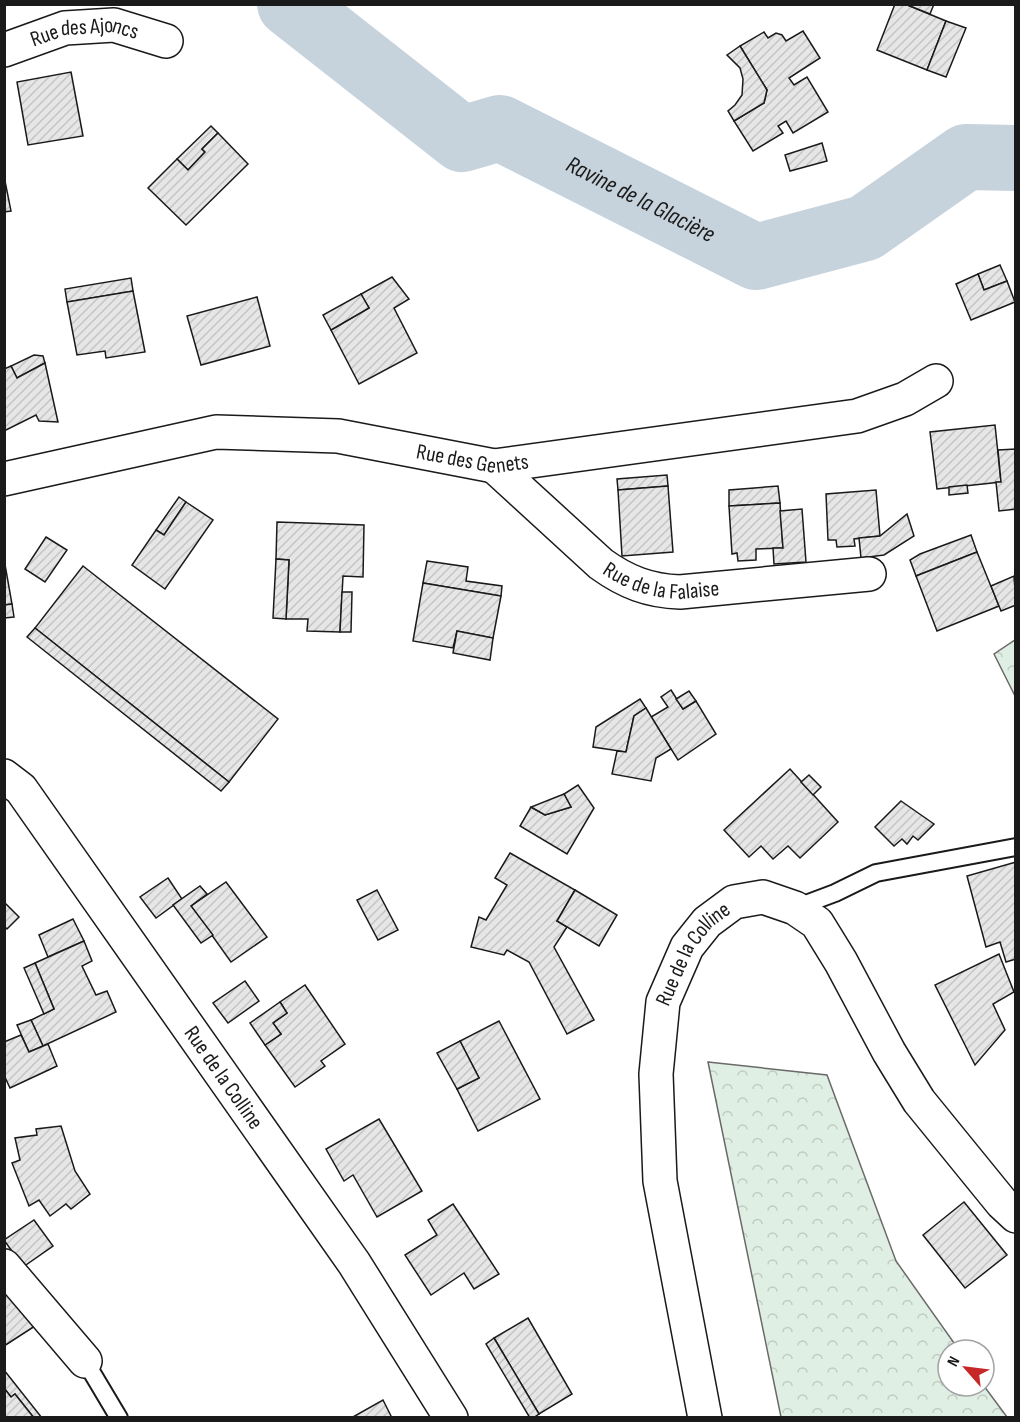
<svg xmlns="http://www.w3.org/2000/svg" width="1020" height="1422" viewBox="0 0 1020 1422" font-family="'Sofia Sans Condensed',sans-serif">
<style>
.forest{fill:url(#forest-crowns);stroke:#6a6a6a;stroke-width:1.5}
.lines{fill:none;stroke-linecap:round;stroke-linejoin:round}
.river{stroke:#c6d2dc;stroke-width:66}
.building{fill:url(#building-hatch);stroke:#1a1a1a;stroke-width:1.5}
.service-casing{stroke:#1a1a1a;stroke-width:20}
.minor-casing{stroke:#1a1a1a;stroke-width:36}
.service{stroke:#fff;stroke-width:16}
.minor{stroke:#fff;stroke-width:33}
.labels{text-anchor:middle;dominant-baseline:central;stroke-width:4.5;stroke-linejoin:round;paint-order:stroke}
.street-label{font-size:22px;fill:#1a1a1a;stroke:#fff}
.water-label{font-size:24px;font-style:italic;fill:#1a1a1a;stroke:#fff}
</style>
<defs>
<pattern id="forest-crowns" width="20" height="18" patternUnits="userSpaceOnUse" patternTransform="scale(1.5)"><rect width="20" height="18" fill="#e0efe3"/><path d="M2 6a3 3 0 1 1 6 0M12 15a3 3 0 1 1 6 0" fill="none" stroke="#c0ccc2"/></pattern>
<pattern id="building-hatch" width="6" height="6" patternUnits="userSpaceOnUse" patternTransform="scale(1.5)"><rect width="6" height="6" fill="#e6e6e6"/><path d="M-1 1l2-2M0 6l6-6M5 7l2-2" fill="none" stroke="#c5c5c5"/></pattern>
</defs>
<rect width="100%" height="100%" fill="#fff"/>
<g class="forest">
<polygon points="1015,640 1015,696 994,654"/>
<polygon points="708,1062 827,1075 896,1261 959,1350 948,1350 948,1386 984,1386 1007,1417 781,1417"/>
</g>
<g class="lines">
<path class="river" id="s1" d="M290,4l172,135 38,-11 256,129 109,-29 101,-71 50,1"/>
</g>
<g class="building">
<polygon points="895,4 905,4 946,21 927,70 877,50"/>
<polygon points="905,4 934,4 930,14"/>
<polygon points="946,21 966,28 946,77 927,70"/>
<polygon points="803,31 820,58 789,78 794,85 807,77 828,112 793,133 786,121 778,126 783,133 753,151 734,121 764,103 767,90 740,46 764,32 768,38 776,33 782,35 786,41"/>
<polygon points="740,46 767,90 764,103 734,121 728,111 735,105 742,95 743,79 740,68 727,55"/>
<polygon points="71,72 83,136 28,145 17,82"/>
<polygon points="211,126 218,133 202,149 205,152 188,170 177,159"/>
<polygon points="218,133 248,164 186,225 148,188 177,159 188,170 205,152 202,149"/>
<polygon points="822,143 827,161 790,171 785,155"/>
<polygon points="4,176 11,211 4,212"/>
<polygon points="1000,265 1007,281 984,290 978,274"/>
<polygon points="978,274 984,290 1007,281 1015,302 971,320 956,284"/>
<polygon points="392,277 409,299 394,308 417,353 359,384 331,330 369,308 361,294"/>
<polygon points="131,278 133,291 67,302 65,289"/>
<polygon points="133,291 145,352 106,358 105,351 77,355 67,302"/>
<polygon points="361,294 369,308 331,330 323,315"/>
<polygon points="257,297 270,346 201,365 187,316"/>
<polygon points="34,355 43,356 45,363 17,378 11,366"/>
<polygon points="45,363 58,422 39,421 36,415 4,431 4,369 11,366 17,378"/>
<polygon points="995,425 1001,482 937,489 930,432"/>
<polygon points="1016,449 1016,509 999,511 996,482 1001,482 998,450"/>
<polygon points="667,475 668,486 618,490 617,479"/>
<polygon points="967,485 968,493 949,495 949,487"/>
<polygon points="668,486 673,552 622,556 618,490"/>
<polygon points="778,486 780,503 729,506 729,490"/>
<polygon points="876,490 880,536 854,539 855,546 837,547 836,540 828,540 826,494"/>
<polygon points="179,497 186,502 164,535 156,530"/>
<polygon points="186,502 213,520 165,589 132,565 156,530 164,535"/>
<polygon points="780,503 783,548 756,549 756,560 738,561 737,553 732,554 729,506"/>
<polygon points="802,509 806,562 774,564 773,548 783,548 780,511"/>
<polygon points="907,514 914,536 884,555 861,558 859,538 880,536"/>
<polygon points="277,522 364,525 363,577 343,576 340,632 307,631 308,619 286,619 289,560 276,559"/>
<polygon points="971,535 977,552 916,576 910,560 920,554"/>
<polygon points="46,537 67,550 45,582 25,569"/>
<polygon points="977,552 999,606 937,631 916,576"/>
<polygon points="4,559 12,604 4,605"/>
<polygon points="276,559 289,560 286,619 273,618"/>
<polygon points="427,561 468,567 466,581 502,586 501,596 423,583"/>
<polygon points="83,566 278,719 229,782 35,628"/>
<polygon points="1014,576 1016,605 1001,611 991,586"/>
<polygon points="423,583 501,596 493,638 457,631 453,648 413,641"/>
<polygon points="342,592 352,592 351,632 340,632"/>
<polygon points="12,604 14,617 4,618 4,605"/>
<polygon points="35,628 229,782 221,791 27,637"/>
<polygon points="457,631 493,638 490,660 453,653"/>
<polygon points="671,690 683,709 696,701 716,734 678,760 651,717 668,707 661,697"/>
<polygon points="689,691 696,701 683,709 676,699"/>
<polygon points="640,699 646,708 634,716 626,752 593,747 596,727"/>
<polygon points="646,708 671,749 656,758 651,781 612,774 617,751 626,752 634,716"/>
<polygon points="790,769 838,822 800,858 788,846 773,859 761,846 749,857 724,830"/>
<polygon points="809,775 821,787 813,795 801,782"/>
<polygon points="578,785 594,808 567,854 520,826 531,807 545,815 571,807 564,794"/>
<polygon points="564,794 571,807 545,815 531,807"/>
<polygon points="901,801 934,824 918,840 913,836 907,844 902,839 894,846 875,827"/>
<polygon points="510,853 575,890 557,921 567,927 554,947 594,1020 567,1034 529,962 507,950 504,955 471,947 479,917 486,920 507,885 495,878"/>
<polygon points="1016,862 1016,959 1006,962 1000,942 986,947 967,876"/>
<polygon points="168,878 182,899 156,918 140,897"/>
<polygon points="226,882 267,937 231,962 191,906"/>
<polygon points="200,886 207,894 191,906 213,935 201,943 173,905"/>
<polygon points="377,890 398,930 378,940 357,900"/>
<polygon points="575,890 617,915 599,946 557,921"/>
<polygon points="4,902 19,917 7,929 4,926"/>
<polygon points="73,919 84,941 48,957 39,935"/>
<polygon points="84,941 92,961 82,966 96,995 107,991 116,1012 43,1046 31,1020 54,1009 35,963"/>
<polygon points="999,954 1014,992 993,1004 1005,1030 975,1065 935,985"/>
<polygon points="35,963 54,1009 44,1014 24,968"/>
<polygon points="245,981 259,1001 228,1023 213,1003"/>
<polygon points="305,985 345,1044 321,1061 325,1066 295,1087 265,1045 281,1034 273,1023 287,1013 280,1002"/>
<polygon points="280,1002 287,1013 273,1023 281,1034 265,1045 250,1023"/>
<polygon points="31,1020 43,1046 29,1052 17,1025"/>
<polygon points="499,1021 540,1099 478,1131 457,1089 479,1078 460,1041"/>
<polygon points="21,1035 29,1052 48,1044 57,1066 10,1088 4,1075 4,1042"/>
<polygon points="460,1041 479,1078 457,1089 437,1053"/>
<polygon points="379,1119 422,1191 377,1217 353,1175 344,1181 326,1149"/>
<polygon points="61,1126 75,1171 90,1194 71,1209 66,1204 50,1216 39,1200 29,1206 12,1163 20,1160 15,1138 37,1135 36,1129"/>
<polygon points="964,1202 1007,1255 965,1288 923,1235"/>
<polygon points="453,1204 499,1274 474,1289 464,1273 431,1295 405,1255 437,1235 428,1220"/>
<polygon points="34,1220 53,1246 23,1267 4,1240"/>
<polygon points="4,1281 35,1326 4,1346"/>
<polygon points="528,1318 572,1394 539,1414 494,1338"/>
<polygon points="494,1338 539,1414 533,1418 530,1418 486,1344"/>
<polygon points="4,1370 42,1418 34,1418 15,1394 11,1397 4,1388"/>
<polygon points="4,1388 11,1397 15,1394 34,1418 4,1418"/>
<polygon points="383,1400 392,1418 351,1418"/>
</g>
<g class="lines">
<defs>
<g id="service">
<polyline points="795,908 835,893 876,873 1016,847"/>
<polyline points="85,1361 119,1418"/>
</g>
<g id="minor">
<path id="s2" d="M4,50l61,-22 49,-3 52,16"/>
<path id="s3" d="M494,466l107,98c25,18 48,27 79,28l189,-18"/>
<path id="s4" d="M4,479l212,-47 122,4 156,30 363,-50 48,-17 31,-18"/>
<path id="s5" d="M4,776l17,13 333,474 97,155"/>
<polyline points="4,1266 85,1361"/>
<path id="s6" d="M705,1418l-45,-237 -4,-107 7,-72 24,-55 20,-25 27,-20 29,-5 32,11 22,15 24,39 48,90 30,49 83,102 14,13"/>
</g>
</defs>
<use href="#service" class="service-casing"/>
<use href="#minor" class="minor-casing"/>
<use href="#service" class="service"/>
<use href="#minor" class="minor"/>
</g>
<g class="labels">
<g class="street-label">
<text stroke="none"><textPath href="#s2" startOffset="84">Rue des Ajoncs</textPath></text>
<text stroke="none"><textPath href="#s4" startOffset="476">Rue des Genets</textPath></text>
<text stroke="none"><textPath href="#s3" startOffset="210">Rue de la Falaise</textPath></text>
<text stroke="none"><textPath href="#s6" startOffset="478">Rue de la Colline</textPath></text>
<text stroke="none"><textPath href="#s5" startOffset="374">Rue de la Colline</textPath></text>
</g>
<g class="water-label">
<text stroke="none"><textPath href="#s1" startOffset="416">Ravine de la Glacière</textPath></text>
</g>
</g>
<rect width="1020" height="1422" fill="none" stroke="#1a1a1a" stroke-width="12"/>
<g transform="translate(966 1368) rotate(298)"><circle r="28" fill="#ffffff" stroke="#a3a3a3" stroke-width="1.5"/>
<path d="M0-4.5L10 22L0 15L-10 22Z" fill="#c62828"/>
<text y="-9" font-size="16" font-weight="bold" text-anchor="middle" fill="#1a1a1a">N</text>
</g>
</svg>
